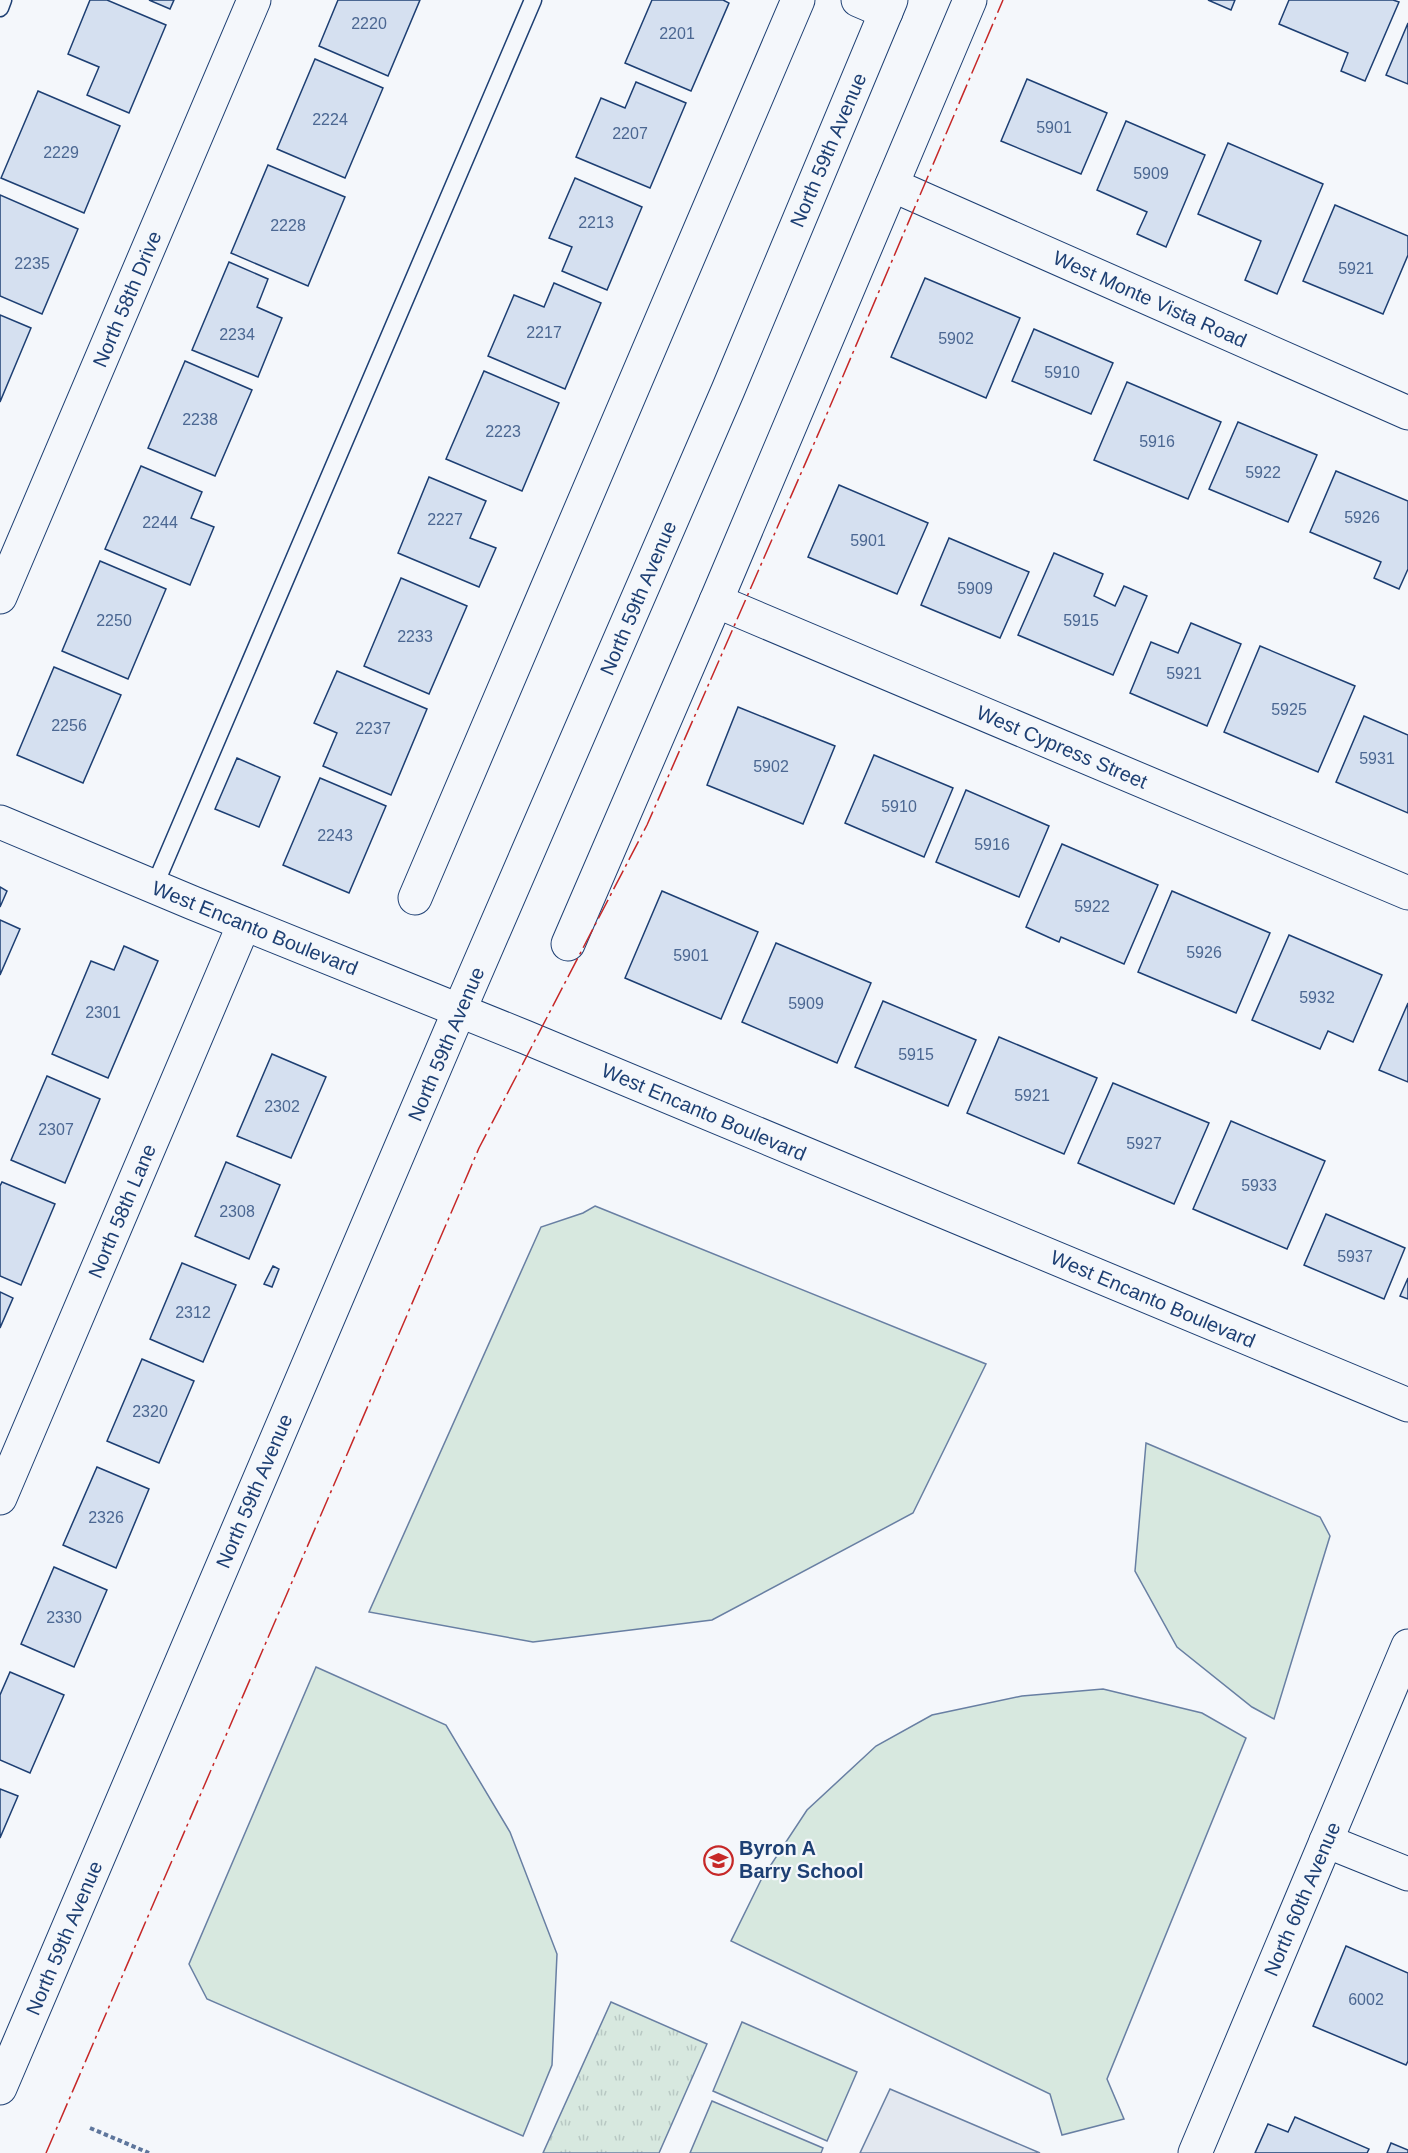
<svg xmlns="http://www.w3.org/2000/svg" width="1408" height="2153" viewBox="0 0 1408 2153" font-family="Helvetica,sans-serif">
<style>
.park{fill:url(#park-tufts);stroke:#687fa3;stroke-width:1.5}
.garden{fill:#d7e8df;stroke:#687fa3;stroke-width:1.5}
.parking{fill:#e3e8f0;stroke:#687fa3;stroke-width:1.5}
.building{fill:#d5e0f0;stroke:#1d3f73;stroke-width:1.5}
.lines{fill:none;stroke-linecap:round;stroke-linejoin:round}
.service-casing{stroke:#1d3f73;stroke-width:19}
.minor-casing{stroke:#1d3f73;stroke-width:35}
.tertiary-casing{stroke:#1d3f73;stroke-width:35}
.secondary-casing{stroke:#1d3f73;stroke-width:35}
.path{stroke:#5e769c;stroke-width:4;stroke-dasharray:4.5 3;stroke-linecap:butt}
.service{stroke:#f4f7fb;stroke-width:16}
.minor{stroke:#f4f7fb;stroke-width:33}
.tertiary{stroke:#f4f7fb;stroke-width:33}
.secondary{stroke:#f4f7fb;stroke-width:33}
.power{stroke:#c62828;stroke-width:1.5;stroke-dasharray:21 4.5 3 4.5;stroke-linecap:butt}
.labels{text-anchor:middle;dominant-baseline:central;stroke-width:4.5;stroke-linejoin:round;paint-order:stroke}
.number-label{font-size:16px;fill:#4b6792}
.street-label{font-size:20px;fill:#1d3f73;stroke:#f4f7fb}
.poi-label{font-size:20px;font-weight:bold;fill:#1d3f73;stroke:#f4f7fb;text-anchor:start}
</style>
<defs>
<pattern id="park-tufts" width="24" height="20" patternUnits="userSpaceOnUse" patternTransform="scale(1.5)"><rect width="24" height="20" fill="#d7e8df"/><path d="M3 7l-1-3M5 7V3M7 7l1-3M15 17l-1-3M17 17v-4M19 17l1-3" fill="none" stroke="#b8c8c3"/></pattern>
</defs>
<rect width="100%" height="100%" fill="#f4f7fb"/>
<polygon class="park" points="611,2002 707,2044 659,2153 543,2153"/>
<g class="garden">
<polygon points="595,1206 986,1364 913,1513 712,1620 533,1642 369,1612 541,1227 583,1213"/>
<polygon points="1146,1443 1320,1517 1330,1536 1274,1719 1252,1707 1177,1647 1135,1571"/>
<polygon points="316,1667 446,1725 510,1832 557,1954 552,2065 523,2136 207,1999 189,1964"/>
<polygon points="1103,1689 1202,1713 1246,1738 1107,2079 1124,2119 1062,2135 1050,2094 731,1941 761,1880 807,1810 876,1746 932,1715 1022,1696"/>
<polygon points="742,2022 857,2072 827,2141 713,2091"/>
<polygon points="712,2101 823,2148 821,2153 690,2153"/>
</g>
<polygon class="parking" points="890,2089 1040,2153 860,2153"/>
<g class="building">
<polygon points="90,0 107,0 166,25 129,113 87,95 99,67 68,54"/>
<polygon points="149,0 174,0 170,9"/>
<polygon points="338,0 420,0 388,76 319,46"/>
<polygon points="652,0 723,0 729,3 691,91 625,63"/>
<polygon points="1208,0 1235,0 1231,10"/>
<polygon points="1289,0 1393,0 1399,2 1365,81 1341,71 1348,53 1279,24"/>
<polygon points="1408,23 1408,84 1386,75"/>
<polygon points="315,59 383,88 345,178 277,149"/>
<polygon points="1027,79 1107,113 1081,174 1001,141"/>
<polygon points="636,82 686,103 650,188 576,157 601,98 625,108"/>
<polygon points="38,91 120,126 84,213 1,178"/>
<polygon points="1126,121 1205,155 1166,247 1137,234 1147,212 1097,190"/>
<polygon points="1228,143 1323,184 1277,294 1245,280 1261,241 1198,214"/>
<polygon points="268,165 345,197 308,286 231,253"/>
<polygon points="575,178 642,207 607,290 562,271 572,247 549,238"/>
<polygon points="0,195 78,229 42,314 0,296"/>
<polygon points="1335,205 1408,236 1408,255 1383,314 1303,281"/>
<polygon points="229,262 268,279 257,307 282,318 258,377 192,350"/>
<polygon points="925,278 1020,318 986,398 891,357"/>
<polygon points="554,283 601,303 565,389 488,356 514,295 544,307"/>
<polygon points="0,315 31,328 0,402"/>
<polygon points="1034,329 1113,363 1091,414 1012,381"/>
<polygon points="185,361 252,390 215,476 148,448"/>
<polygon points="484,371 559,403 522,491 446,459"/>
<polygon points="1127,382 1221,422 1188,499 1094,460"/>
<polygon points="1238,422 1317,455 1288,522 1209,489"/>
<polygon points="141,466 202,492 191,518 214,527 190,585 105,549"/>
<polygon points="1336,471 1408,501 1408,569 1399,589 1374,578 1381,562 1310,532"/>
<polygon points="429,477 486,501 470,538 496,548 479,587 398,553"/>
<polygon points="839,485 928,523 897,594 808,557"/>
<polygon points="949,538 1029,572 1000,638 921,605"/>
<polygon points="1054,553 1103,574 1094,596 1115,606 1124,586 1147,596 1113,675 1018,635"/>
<polygon points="100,561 166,589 128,679 62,651"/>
<polygon points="401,578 467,606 429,694 364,666"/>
<polygon points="1191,623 1241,644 1207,726 1130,693 1151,642 1178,653"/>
<polygon points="1260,646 1355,686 1318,772 1224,732"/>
<polygon points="54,667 121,695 83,783 17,755"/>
<polygon points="337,671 427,709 391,795 323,766 337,733 314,723"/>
<polygon points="738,707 835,746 803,824 707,785"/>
<polygon points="1364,716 1408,735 1408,813 1336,782"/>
<polygon points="874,755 953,788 924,857 845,823"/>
<polygon points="237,758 280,777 259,827 215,809"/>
<polygon points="320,778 386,806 349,893 283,865"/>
<polygon points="966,790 1049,826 1019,897 936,862"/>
<polygon points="1062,844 1158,885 1124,964 1061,937 1059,942 1026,927"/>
<polygon points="0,887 7,891 0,907"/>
<polygon points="662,891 758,932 721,1019 625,978"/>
<polygon points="1172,891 1270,933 1236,1013 1138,972"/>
<polygon points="0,920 20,929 0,975"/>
<polygon points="1289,935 1382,975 1353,1042 1328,1031 1320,1049 1252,1020"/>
<polygon points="776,943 871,983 837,1063 742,1022"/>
<polygon points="124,946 158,961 108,1078 52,1054 91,961 114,970"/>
<polygon points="883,1001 976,1040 948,1106 855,1067"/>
<polygon points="1408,1003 1408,1082 1379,1070"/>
<polygon points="999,1037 1097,1078 1064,1154 967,1113"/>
<polygon points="272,1054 326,1077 291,1158 237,1136"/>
<polygon points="47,1076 100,1099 65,1183 11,1160"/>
<polygon points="1113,1083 1209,1123 1174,1204 1078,1163"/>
<polygon points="1231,1121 1325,1161 1287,1249 1193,1209"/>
<polygon points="226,1162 280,1185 249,1259 195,1236"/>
<polygon points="2,1182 55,1204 21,1285 0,1276 0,1186"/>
<polygon points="1326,1214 1405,1248 1384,1299 1304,1265"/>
<polygon points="182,1263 236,1285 203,1362 150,1339"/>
<polygon points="273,1266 279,1269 272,1287 264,1284"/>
<polygon points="1408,1278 1408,1299 1400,1296"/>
<polygon points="0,1292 13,1298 0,1328"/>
<polygon points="142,1359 194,1381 159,1463 107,1441"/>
<polygon points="97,1467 149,1489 116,1568 63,1545"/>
<polygon points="54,1567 107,1590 74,1667 21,1644"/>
<polygon points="10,1672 64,1695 30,1773 0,1760 0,1695"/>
<polygon points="0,1789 18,1796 0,1838"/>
<polygon points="1346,1946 1408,1973 1408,2061 1406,2065 1313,2026"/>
<polygon points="1295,2117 1369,2149 1367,2153 1255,2153 1268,2124 1288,2132"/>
<polygon points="1391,2143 1408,2150 1408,2153 1387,2153"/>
</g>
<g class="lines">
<defs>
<g id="service">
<polyline points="0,8 3,0"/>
<polyline points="154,887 533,0"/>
</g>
<g id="minor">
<polyline points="858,0 886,12"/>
<polyline points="892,185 1408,413"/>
<polyline points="0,597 254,0"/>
<polyline points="716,601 1408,893"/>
<polyline points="415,898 798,0"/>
<polyline points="568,944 716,601 970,0"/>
<polyline points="0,1498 244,924"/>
<polyline points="1326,1841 1408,1874"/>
<polyline points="1195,2153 1408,1646"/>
</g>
<polyline id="tertiary" points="0,822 193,903 525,1037 1408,1405"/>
<polyline id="secondary" points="0,2088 459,1011 728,390 891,0"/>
</defs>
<use href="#service" class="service-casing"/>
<use href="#minor" class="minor-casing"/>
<use href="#tertiary" class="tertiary-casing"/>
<use href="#secondary" class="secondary-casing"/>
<polyline class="path" points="90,2128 149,2153"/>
<use href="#service" class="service"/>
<use href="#minor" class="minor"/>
<use href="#tertiary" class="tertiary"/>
<use href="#secondary" class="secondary"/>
<polyline class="power" points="46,2153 479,1148 647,825 823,423 1003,0"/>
</g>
<defs>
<symbol id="school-ring" viewBox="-11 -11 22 22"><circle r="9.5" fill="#f4f7fb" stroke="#c62828" stroke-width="1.5"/><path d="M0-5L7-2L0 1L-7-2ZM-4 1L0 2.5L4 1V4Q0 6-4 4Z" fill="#c62828"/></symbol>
</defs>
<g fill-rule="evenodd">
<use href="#school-ring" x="702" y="1844" width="33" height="33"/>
</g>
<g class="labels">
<g class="number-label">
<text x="369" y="23">2220</text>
<text x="677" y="33">2201</text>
<text x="330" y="119">2224</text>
<text x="1054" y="127">5901</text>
<text x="630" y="133">2207</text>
<text x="61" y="152">2229</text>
<text x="1151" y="173">5909</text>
<text x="596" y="222">2213</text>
<text x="288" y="225">2228</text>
<text x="32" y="263">2235</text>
<text x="1356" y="268">5921</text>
<text x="544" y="332">2217</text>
<text x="237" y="334">2234</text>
<text x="956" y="338">5902</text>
<text x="1062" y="372">5910</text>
<text x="200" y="419">2238</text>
<text x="503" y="431">2223</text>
<text x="1157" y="441">5916</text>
<text x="1263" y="472">5922</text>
<text x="1362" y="517">5926</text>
<text x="445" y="519">2227</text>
<text x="160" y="522">2244</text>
<text x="868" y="540">5901</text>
<text x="975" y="588">5909</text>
<text x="114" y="620">2250</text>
<text x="1081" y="620">5915</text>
<text x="415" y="636">2233</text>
<text x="1184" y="673">5921</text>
<text x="1289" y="709">5925</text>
<text x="69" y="725">2256</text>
<text x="373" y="728">2237</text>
<text x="1377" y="758">5931</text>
<text x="771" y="766">5902</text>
<text x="899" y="806">5910</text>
<text x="335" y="835">2243</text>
<text x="992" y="844">5916</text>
<text x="1092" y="906">5922</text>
<text x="1204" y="952">5926</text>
<text x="691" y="955">5901</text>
<text x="1317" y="997">5932</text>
<text x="806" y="1003">5909</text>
<text x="103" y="1012">2301</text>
<text x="916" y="1054">5915</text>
<text x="1032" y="1095">5921</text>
<text x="282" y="1106">2302</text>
<text x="56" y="1129">2307</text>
<text x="1144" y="1143">5927</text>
<text x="1259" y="1185">5933</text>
<text x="237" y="1211">2308</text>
<text x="1355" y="1256">5937</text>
<text x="193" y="1312">2312</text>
<text x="150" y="1411">2320</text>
<text x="106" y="1517">2326</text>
<text x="64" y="1617">2330</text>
<text x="1366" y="1999">6002</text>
</g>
<g class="street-label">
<text transform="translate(828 150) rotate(-67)">North 59th Avenue</text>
<text transform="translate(127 299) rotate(-67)">North 58th Drive</text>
<text transform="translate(1150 299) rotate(24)">West Monte Vista Road</text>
<text transform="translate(638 598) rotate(-67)">North 59th Avenue</text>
<text transform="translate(1062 747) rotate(23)">West Cypress Street</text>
<text transform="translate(255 928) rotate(22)">West Encanto Boulevard</text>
<text transform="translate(446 1044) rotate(-67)">North 59th Avenue</text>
<text transform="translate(704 1112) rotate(23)">West Encanto Boulevard</text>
<text transform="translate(122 1211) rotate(-67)">North 58th Lane</text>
<text transform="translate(1153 1299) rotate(23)">West Encanto Boulevard</text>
<text transform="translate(254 1491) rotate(-67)">North 59th Avenue</text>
<text transform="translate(1302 1899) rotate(-67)">North 60th Avenue</text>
<text transform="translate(64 1938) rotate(-67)">North 59th Avenue</text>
</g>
<g class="poi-label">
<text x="739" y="1848">Byron A<tspan x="739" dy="23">Barry School</tspan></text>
</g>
</g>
</svg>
